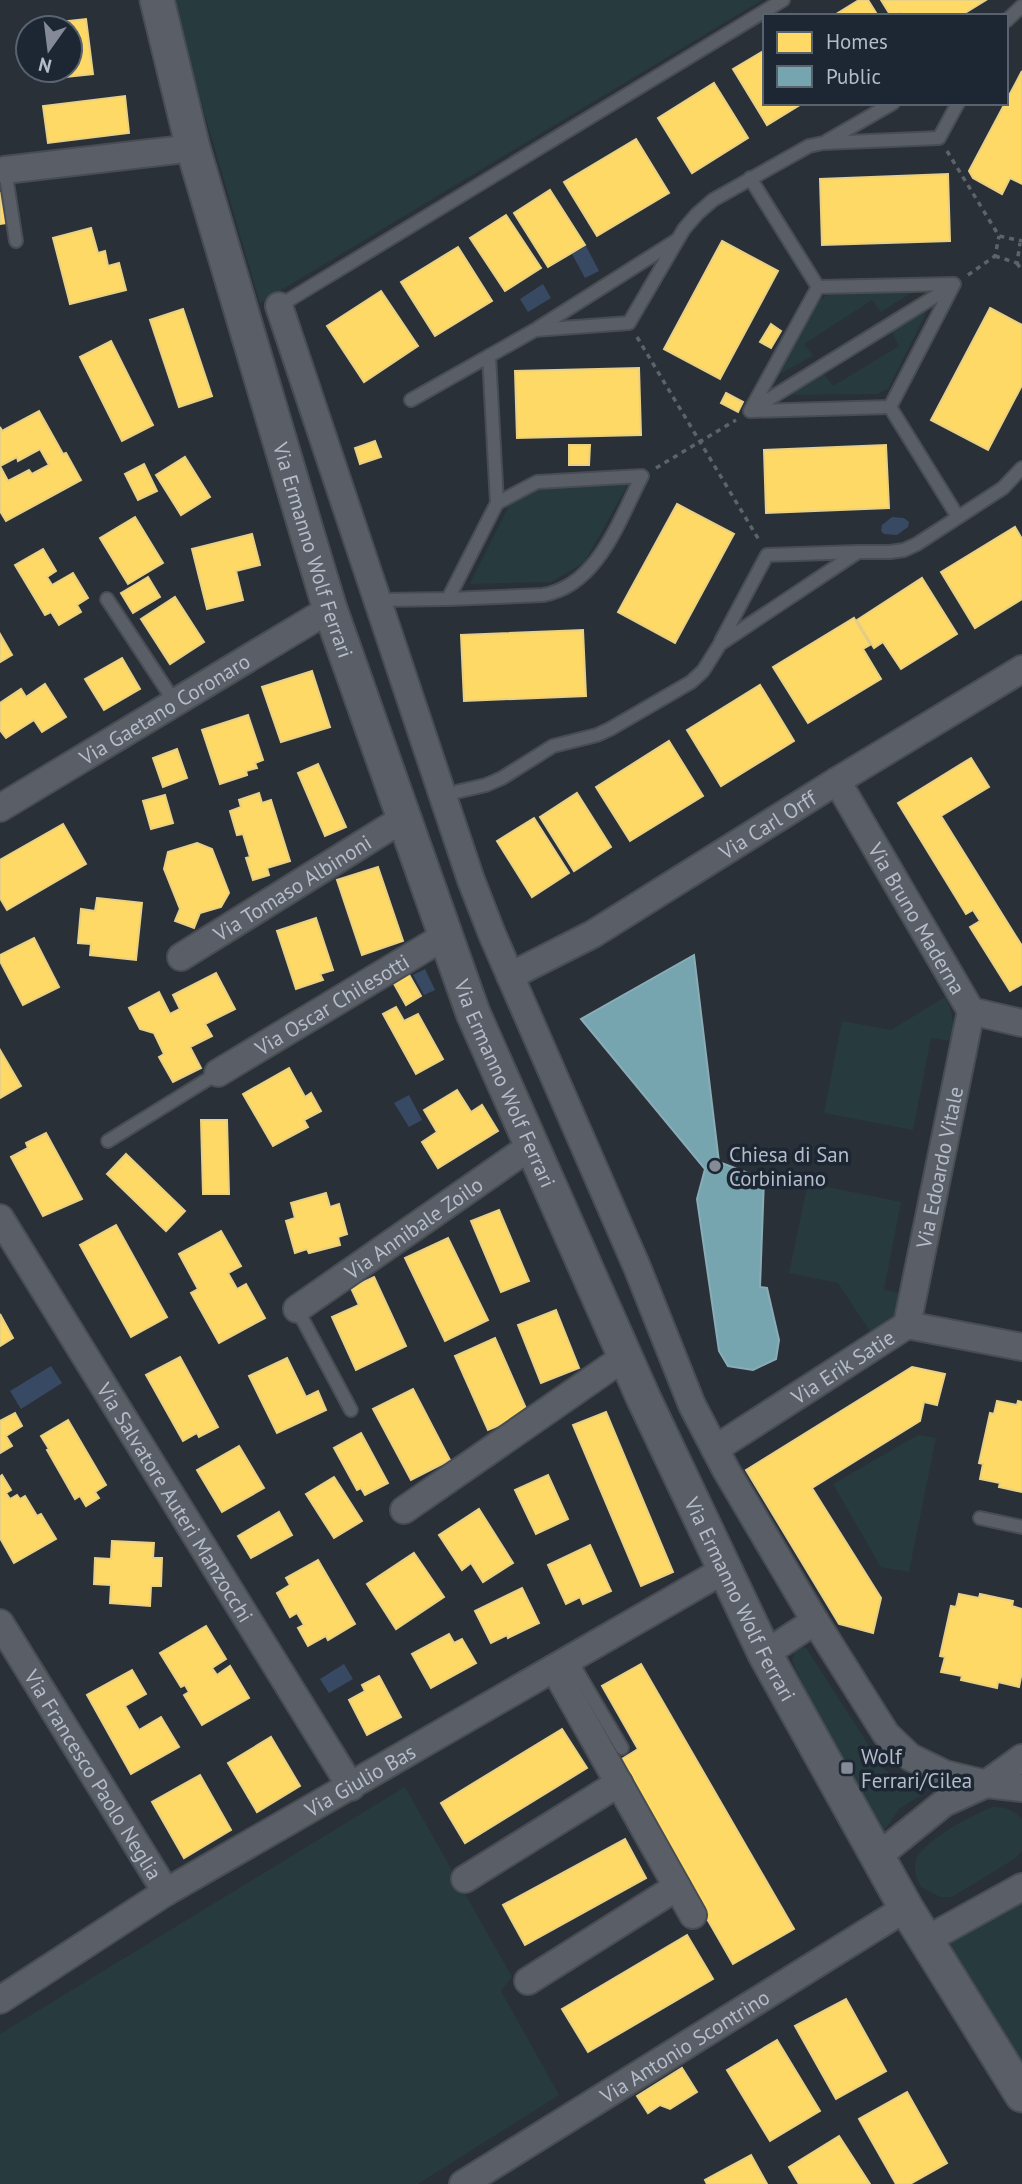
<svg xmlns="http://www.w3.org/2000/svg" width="1022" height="2184" viewBox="0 0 1022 2184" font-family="'PT Sans',sans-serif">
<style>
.green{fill:#273a3e}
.water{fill:#384963}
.homes{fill:#ffd966;stroke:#e8d084;stroke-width:2}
.public{fill:#76a5af;stroke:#89acb7;stroke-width:2}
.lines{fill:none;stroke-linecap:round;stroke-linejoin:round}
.service-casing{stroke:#484c53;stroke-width:16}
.minor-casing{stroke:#484c53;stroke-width:30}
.tertiary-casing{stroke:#484c53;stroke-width:37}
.path{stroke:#5d636a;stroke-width:3.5;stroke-dasharray:5 5;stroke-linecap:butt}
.service{stroke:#5a5e66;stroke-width:12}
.minor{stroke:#5a5e66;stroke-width:26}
.tertiary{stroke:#5a5e66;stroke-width:33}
.poi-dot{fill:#848b96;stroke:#1d2633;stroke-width:2.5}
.labels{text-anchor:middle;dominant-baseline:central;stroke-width:7;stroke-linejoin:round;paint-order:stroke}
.street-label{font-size:21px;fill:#b4bcc9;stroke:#1d2633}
.poi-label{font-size:21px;fill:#b4bcc9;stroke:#1d2633;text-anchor:start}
</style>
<rect width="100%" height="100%" fill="#2a3038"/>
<g class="green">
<polygon points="175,0 762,0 260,303 183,40"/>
<polygon points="914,291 881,312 872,300 804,344 813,356 778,375 817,302 827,295"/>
<polygon points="927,311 888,389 877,394 789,395 824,374 833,386 899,346 891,331"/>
<polygon points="628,484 584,563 551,582 470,584 512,500 538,485"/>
<path d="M945,997c8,15 10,27 6,44l-20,-3 -18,92 -89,-17 18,-92 49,9z"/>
<polygon points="808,1183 901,1202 884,1290 904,1294 895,1316 871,1333 838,1283 789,1273"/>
<polygon points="918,1435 936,1438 909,1572 881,1567 833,1484"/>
<polygon points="799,1646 806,1648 884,1769 905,1786 922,1795 900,1808 881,1835 855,1779 821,1722 792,1661 795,1650"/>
<polygon points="405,1787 512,1977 501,1991 559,2095 418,2184 0,2184 0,2034"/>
<path d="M993,1807c13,0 20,3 29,12v32l-6,7 -64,39h-12l-19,-10c-4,-8 -8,-18 -5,-27 6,-19 58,-46 77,-53z"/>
<polygon points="1022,1901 1022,2085 937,1943"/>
</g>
<g class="water">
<polygon points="586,246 599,271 585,278 572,254"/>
<polygon points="543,284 551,298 528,312 520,299"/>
<polygon points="892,517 904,518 909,522 908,527 897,535 884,534 881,531 882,525"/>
<polygon points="425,969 435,990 424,995 413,975"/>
<polygon points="409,1095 422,1120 409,1127 394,1103"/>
<polygon points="51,1366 62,1383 21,1409 10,1391"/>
<polygon points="344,1664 353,1679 329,1693 320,1679"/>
</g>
<g class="homes">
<polygon points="859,0 868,0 878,16 833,16"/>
<polygon points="881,0 986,0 960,16 902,16 900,13 891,16"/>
<polygon points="86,19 93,74 47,79 46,70 70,70 70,28 41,28 40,24"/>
<polygon points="765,50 765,103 803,103 767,125 733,69"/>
<polygon points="1022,71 1022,184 1010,178 1002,194 973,178 969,171"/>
<polygon points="714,83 748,138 692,173 658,118"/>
<polygon points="125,96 129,133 48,143 43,106"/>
<polygon points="636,139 669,193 597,236 564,182"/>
<polygon points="948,174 950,241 822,245 820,179"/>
<polygon points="550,190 585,245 548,267 514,213"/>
<polygon points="0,192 7,223 0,224"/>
<polygon points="506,215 541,268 505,291 470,238"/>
<polygon points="91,228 98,253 105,251 108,266 119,263 126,290 70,304 53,238"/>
<polygon points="722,241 778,271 720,379 664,349"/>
<polygon points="458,247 492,301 435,336 401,282"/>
<polygon points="381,291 418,346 364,382 327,326"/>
<polygon points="990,308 1022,325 1022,385 988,450 931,420"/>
<polygon points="183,309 212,396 179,407 150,320"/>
<polygon points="771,324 781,331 771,348 760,342"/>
<polygon points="111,341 153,425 122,441 80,357"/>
<polygon points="639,368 641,435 517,438 515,371"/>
<polygon points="726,393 743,402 738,412 721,403"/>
<polygon points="39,411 63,454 66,453 81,480 6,521 0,511 0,466 8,481 29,470 32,474 49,465 40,449 18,461 17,457 0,466 0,427 2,431"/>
<polygon points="375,441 381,457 360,464 355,448"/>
<polygon points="569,445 590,445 589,465 569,465"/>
<polygon points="886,445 889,508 766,513 764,450"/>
<polygon points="185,457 210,497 181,515 156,475"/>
<polygon points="144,464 157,491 138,500 125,474"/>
<polygon points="677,504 734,534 675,643 618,612"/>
<polygon points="135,517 163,563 128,584 100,538"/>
<polygon points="1015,527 1022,539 1022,599 975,628 941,572"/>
<polygon points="252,534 260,565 236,571 243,600 207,609 192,549"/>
<polygon points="43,549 56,571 47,577 52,585 73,573 88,598 77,605 81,612 59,625 51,612 45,615 15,565"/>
<polygon points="148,577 160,597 133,613 121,593"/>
<polygon points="922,578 957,634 901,669 883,642 874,648 857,620"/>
<polygon points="175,597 204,642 170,664 141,619"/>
<polygon points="854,618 870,645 863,649 881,679 808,723 773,667"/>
<polygon points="583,630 586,696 464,701 461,635"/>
<polygon points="0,634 12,655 0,662"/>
<polygon points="122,658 140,689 104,710 85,679"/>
<polygon points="312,671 330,727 281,742 262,687"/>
<polygon points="45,684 66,717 42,732 34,720 6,738 0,730 0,703 21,689 26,697"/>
<polygon points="760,685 794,741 721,786 687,730"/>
<polygon points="248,715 263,760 255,763 257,768 246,771 247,775 220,784 202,730"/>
<polygon points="669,741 703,796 630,841 596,787"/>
<polygon points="177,749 187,778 163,787 153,758"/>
<polygon points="971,758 989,787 941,816 1022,946 1022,984 1010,991 970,927 980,921 973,910 966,914 898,803"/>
<polygon points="318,764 346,827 325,836 298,773"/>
<polygon points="259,793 262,803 271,800 290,861 267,868 269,875 253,880 246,858 250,857 243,834 237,835 230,811 241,807 239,800"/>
<polygon points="577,793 611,847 574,871 540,817"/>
<polygon points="165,795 173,823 151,829 143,801"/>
<polygon points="534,818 569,873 532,897 497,841"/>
<polygon points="63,824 86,864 7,910 0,898 0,860"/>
<polygon points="197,843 212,849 229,893 221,907 200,913 194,928 175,921 180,909 164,869 168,852"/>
<polygon points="378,867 403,941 362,955 337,880"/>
<polygon points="97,898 142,903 136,960 90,955 91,944 78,943 81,909 95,911"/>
<polygon points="316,918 333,970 320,974 323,980 296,989 277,931"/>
<polygon points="34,938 59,987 23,1005 0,961 0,955"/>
<polygon points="216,973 235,1009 205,1024 212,1036 190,1047 201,1068 173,1082 159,1057 164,1054 154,1033 140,1029 129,1008 159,992 170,1014 180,1009 173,995"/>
<polygon points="408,973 421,996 406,1005 393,982"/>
<polygon points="396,1007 404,1021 418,1014 443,1059 416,1074 383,1014"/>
<polygon points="0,1050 21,1086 0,1098"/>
<polygon points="289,1068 305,1097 311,1093 321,1111 304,1120 308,1127 273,1146 243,1094"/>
<polygon points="457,1090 471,1112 482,1105 498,1131 438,1168 422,1142 437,1132 424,1110"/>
<polygon points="201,1120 227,1120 229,1194 203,1194"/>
<polygon points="46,1133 82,1199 43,1216 11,1157 28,1148 26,1143"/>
<polygon points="126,1154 185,1211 166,1231 107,1174"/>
<polygon points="326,1193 330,1207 339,1204 347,1234 338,1237 340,1245 309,1253 307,1249 295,1253 286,1221 295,1218 291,1203"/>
<polygon points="499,1210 529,1281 501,1292 471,1221"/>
<polygon points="116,1225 167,1317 131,1337 80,1245"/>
<polygon points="221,1231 241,1266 228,1273 237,1289 246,1284 265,1318 219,1343 191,1293 198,1289 179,1254"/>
<polygon points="448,1238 488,1320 445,1341 405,1258"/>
<polygon points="374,1277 406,1346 356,1370 332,1317 359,1305 351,1288"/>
<polygon points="556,1310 579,1368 541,1383 518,1325"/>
<polygon points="0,1314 13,1338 0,1346"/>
<polygon points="495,1338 528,1413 488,1430 455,1356"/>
<polygon points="180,1357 218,1427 199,1437 197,1433 183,1441 146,1375"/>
<polygon points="287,1358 306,1397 318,1391 326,1410 277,1433 249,1376"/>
<polygon points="912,1367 945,1374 937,1405 924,1402 920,1421 812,1488 881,1598 873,1633 839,1624 746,1470"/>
<polygon points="413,1389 450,1460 411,1480 373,1409"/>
<polygon points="997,1401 1017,1405 1018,1401 1022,1402 1022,1492 999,1487 1000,1483 980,1479 983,1464 979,1463 990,1413 994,1414"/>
<polygon points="606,1412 673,1572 641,1586 573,1425"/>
<polygon points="15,1413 22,1426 6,1436 12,1446 0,1453 0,1421"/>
<polygon points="68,1420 106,1485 95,1492 99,1498 86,1506 80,1496 75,1499 47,1450 49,1449 41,1436"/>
<polygon points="361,1433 388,1483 365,1495 361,1488 357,1490 334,1448"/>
<polygon points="239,1446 264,1488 222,1512 197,1470"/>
<polygon points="2,1475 11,1490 6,1493 10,1499 17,1495 20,1499 25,1496 37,1516 41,1514 56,1539 14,1563 0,1538 0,1477"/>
<polygon points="548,1475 568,1519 536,1534 515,1490"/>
<polygon points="334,1477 362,1521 334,1538 306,1494"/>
<polygon points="479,1509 513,1563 483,1582 471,1563 462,1570 439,1535"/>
<polygon points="279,1512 292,1535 251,1558 238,1536"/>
<polygon points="112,1541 154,1543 153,1558 162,1558 161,1586 151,1586 150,1606 110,1603 111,1585 94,1584 95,1558 111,1559"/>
<polygon points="590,1545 611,1591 583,1604 580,1597 566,1604 548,1565"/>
<polygon points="414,1553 444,1597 396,1629 367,1584"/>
<polygon points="318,1560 355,1624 328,1640 326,1636 308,1646 298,1628 304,1625 297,1613 290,1617 277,1593 290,1585 286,1578"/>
<polygon points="522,1588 539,1623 508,1638 507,1635 491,1643 475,1611"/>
<polygon points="959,1594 979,1598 980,1594 1013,1601 1012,1606 1022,1609 1022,1672 1019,1687 998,1682 997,1688 961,1680 962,1676 941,1672 945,1657 940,1656 951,1606 956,1607"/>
<polygon points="206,1626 226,1659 212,1668 217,1675 230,1666 249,1698 202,1725 184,1695 189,1692 185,1685 181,1687 160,1653"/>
<polygon points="449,1634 454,1643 462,1639 476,1663 431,1688 412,1654"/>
<polygon points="641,1664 794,1929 733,1964 617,1762 638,1749 602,1686"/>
<polygon points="132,1670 146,1694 125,1706 139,1730 161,1717 179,1747 131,1774 87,1695"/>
<polygon points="379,1676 401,1717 367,1735 349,1700 365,1691 362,1685"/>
<polygon points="562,1729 587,1768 465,1843 441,1803"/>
<polygon points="271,1737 300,1786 257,1812 228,1763"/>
<polygon points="200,1775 231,1830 184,1858 152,1802"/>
<polygon points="625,1839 646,1878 525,1945 503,1905"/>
<polygon points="687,1935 713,1979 588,2052 562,2009"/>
<polygon points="846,1999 886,2071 836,2099 795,2026"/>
<polygon points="777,2040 820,2111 770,2141 727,2070"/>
<polygon points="682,2068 697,2092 670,2109 660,2105 648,2113 637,2096"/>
<polygon points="907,2092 947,2163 910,2184 896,2184 859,2119"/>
<polygon points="839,2136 870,2184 799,2184 789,2167"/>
<polygon points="751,2155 767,2184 707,2184 705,2180"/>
</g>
<polygon class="public" points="694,955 719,1162 764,1179 760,1287 767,1288 779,1340 776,1359 753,1370 728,1366 719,1351 697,1199 705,1169 581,1019"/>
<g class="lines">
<defs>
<g id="service">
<polyline points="1006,21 1022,6"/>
<polyline points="827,141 893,103"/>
<polyline points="5,170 16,241"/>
<polyline points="750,178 818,287"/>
<polygon points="954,284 890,407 750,411 818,287"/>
<polyline points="279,306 783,0"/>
<polyline points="538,328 677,240"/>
<polyline points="411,400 535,330 629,323 684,229 697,214 713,200 809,146 823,143 939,138 958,103"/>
<polyline points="890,407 958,517"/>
<polyline points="753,409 952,286"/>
<polyline points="107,599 174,701"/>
<path d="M448,599l95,-4c55,-9 76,-75 99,-119l-105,6 -40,21"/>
<polyline points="378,600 448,599 497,503 489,356"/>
<polyline points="721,641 767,555 858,552"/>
<polyline points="443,795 486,785 502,778 553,746 597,735 610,729 691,682 703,671 720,644 858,552 890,552 904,550 917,544 1003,488 1022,468"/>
<polyline points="108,1141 218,1073"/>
<polyline points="297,1309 351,1410"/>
<polyline points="980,1518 1022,1527"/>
<polyline points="570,1659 622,1748"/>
</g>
<g id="minor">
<polyline points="5,170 193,148"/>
<polyline points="279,306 471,880 492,934 637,1267 692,1405 726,1470 815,1621"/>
<path id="s1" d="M837,781l134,230 51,12"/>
<path id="s2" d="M0,808l330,-199"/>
<path id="s3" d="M181,957l223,-139"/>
<path id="s4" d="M510,976l83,-42 244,-153 185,-112"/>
<path id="s5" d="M218,1073l227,-137"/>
<path id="s6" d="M0,1218l351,569"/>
<path id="s7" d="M297,1309l234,-163"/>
<path id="s8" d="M907,1325l64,-314"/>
<path id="s9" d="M715,1449l192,-124 115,22"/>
<polyline points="404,1510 626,1356"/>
<path id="s10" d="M0,1623l166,269"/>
<polyline points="765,1654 815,1621 886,1734 910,1757 945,1774 986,1784 1022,1788"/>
<polyline points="554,1668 693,1915"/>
<polyline points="877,1857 944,1803 986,1784 1022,1758"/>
<polyline points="465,1879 619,1783"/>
<polyline points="926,1940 1022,1887"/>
<polyline points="528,1981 677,1887"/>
<path id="s11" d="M0,2000l166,-108 558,-322"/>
<path id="s12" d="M463,2184l443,-276"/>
</g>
<g id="tertiary">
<path id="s13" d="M157,0l36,148 114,385 23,76 143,404 170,384 122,257 141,254 116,187"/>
</g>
</defs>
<use href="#service" class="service-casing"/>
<use href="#minor" class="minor-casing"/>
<use href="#tertiary" class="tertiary-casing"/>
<g class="path">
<polyline points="947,151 999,236 1022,241"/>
<polyline points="995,256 1017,263 1020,243"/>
<polyline points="1017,263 1022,271"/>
<polyline points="968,275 995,256 999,236"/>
<polyline points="637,337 759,540"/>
<polyline points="656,468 736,420"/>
</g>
<use href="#service" class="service"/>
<use href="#minor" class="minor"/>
<use href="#tertiary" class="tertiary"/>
</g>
<g class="poi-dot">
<circle cx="715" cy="1166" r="7"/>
<rect x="840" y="1761" width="14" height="14" rx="3.5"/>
</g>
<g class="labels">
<g class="street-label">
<text stroke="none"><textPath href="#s13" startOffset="572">Via Ermanno Wolf Ferrari</textPath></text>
<text stroke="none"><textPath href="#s2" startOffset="192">Via Gaetano Coronaro</textPath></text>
<text stroke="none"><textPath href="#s4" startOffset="299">Via Carl Orff</textPath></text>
<text stroke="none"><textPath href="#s3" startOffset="131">Via Tomaso Albinoni</textPath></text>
<text stroke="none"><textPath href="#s1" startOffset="159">Via Bruno Maderna</textPath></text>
<text stroke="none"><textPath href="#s5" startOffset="133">Via Oscar Chilesotti</textPath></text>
<text stroke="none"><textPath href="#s13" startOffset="1139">Via Ermanno Wolf Ferrari</textPath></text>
<text stroke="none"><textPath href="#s8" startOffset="161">Via Edoardo Vitale</textPath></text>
<text stroke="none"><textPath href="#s7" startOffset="142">Via Annibale Zoilo</textPath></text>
<text stroke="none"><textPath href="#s9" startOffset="152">Via Erik Satie</textPath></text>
<text stroke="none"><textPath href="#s6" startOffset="334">Via Salvatore Auteri Manzocchi</textPath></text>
<text stroke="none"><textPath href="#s13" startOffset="1706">Via Ermanno Wolf Ferrari</textPath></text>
<text stroke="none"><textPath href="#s10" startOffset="178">Via Francesco Paolo Neglia</textPath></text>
<text stroke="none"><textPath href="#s11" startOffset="422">Via Giulio Bas</textPath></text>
<text stroke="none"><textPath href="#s12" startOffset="261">Via Antonio Scontrino</textPath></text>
</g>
<g class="poi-label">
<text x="729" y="1154">Chiesa di San<tspan x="729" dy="24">Corbiniano</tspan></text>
<text x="861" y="1756">Wolf<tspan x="861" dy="24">Ferrari/Cilea</tspan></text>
</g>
</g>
<rect x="763" y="14" width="245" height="91" fill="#1d2633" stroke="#59626f" stroke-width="2"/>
<rect x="777" y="32" width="35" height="21" fill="#ffd966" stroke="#59626f" stroke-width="2"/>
<text x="826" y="49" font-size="21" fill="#b4bcc9">Homes</text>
<rect x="777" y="66" width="35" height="21" fill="#76a5af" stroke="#59626f" stroke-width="2"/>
<text x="826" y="84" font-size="21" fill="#b4bcc9">Public</text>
<g transform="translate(49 49) rotate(194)"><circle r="33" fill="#1d2633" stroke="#59626f" stroke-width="2"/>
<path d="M0-5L12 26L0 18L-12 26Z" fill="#848b96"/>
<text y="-10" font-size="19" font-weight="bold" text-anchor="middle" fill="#b4bcc9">N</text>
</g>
</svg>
